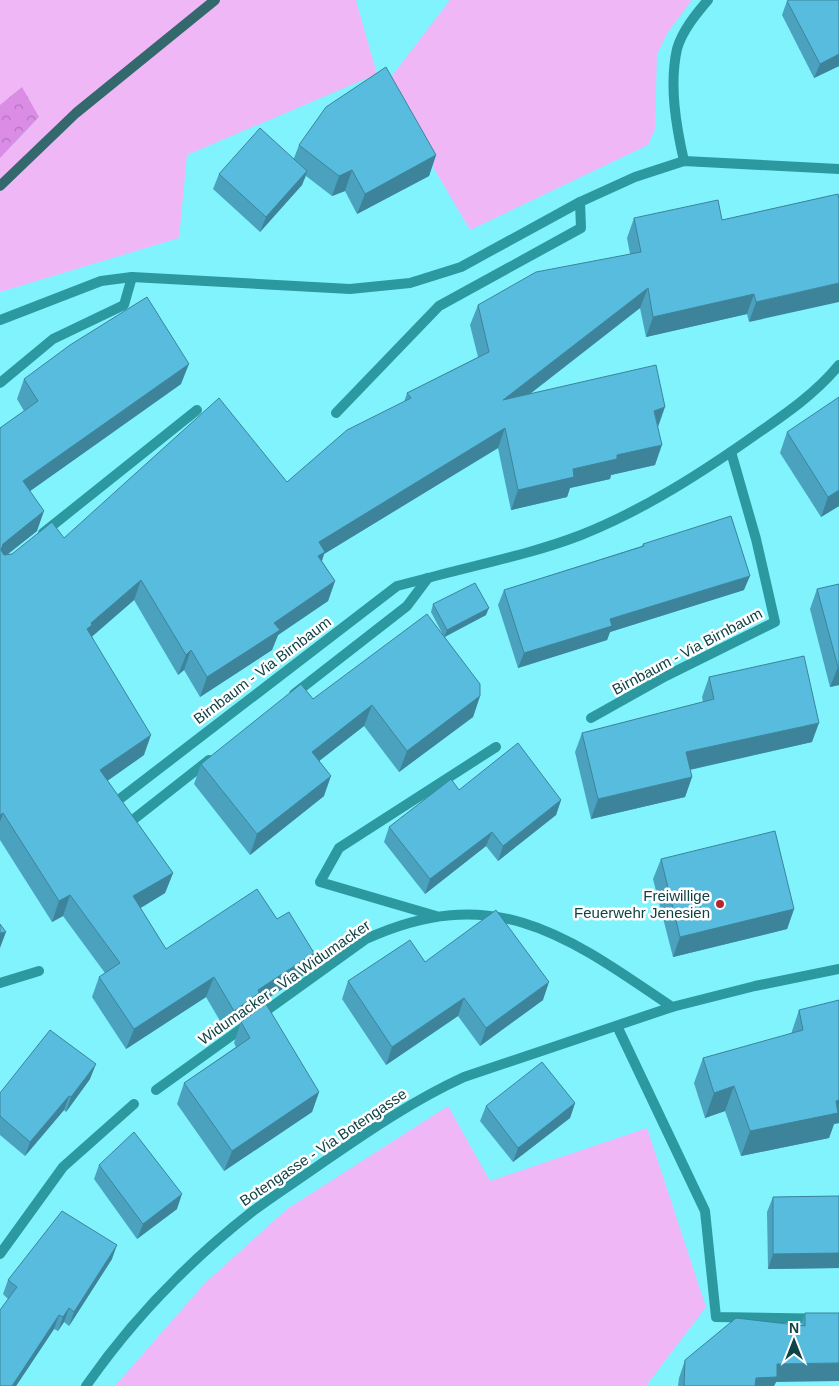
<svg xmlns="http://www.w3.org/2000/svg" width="839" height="1386" viewBox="0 0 839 1386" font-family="Arial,sans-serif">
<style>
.grass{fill:#f0b7f7}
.forest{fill:url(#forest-crowns)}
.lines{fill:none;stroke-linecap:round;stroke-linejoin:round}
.lane{stroke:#2c98a0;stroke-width:10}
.street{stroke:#2c98a0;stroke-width:10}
.secondary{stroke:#33686c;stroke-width:10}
.wall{fill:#4ba2bf}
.shaded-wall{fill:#3d849b}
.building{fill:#57bcde;stroke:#3d849b}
.poi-dot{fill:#b52430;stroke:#fff;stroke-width:2}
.labels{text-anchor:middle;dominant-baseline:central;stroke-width:5;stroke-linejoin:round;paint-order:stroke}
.street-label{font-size:15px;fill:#104347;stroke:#fff}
.poi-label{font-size:15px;fill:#104347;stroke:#fff;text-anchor:end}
</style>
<defs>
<pattern id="forest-crowns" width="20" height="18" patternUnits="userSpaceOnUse" patternTransform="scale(1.25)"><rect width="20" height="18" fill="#db8ce5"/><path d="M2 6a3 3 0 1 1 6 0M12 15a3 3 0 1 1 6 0" fill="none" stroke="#b074bb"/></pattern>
</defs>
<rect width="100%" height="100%" fill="#81f3fd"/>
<g class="grass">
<polygon points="0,0 356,0 377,74 187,155 179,238 0,292 0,158 39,117 0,105"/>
<polygon points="450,0 692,0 668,32 657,54 655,129 648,145 470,230 385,85"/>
<polygon points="448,1106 490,1181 647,1128 706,1307 646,1386 115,1386 205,1283 287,1209"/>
</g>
<polygon class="forest" points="22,87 39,117 0,158 0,105"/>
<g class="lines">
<g class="lane">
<polyline points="336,413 439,306 581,228 580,202"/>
<polyline points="43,533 197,410"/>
<polyline points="294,694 407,606 428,578"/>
<polyline points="591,718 666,676 775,622 756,539 731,452"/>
<polyline points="121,798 397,586 428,578"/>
<polyline points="134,819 209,760"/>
<polyline points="436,916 320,882 339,848 496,747"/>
<polyline points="0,983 39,971"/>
<polyline points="617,1026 705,1211 716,1317 839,1319"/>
</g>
<g class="street">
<path d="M684,161c-8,-35 -15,-76 -7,-112 5,-18 19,-35 31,-49"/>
<polyline points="0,320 101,281 132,277 350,289 410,283 461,267 580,202 635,177 684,161 839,169"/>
<polyline points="0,383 53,339 124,305 132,277"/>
<path d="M428,578c51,-14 104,-24 153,-43 63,-25 122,-63 177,-102 29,-20 58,-40 81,-68"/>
<path d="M156,1090l210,-151c129,-59 203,-2 306,68"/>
<polyline points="0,1254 63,1167 134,1104"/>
<path d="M86,1386c46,-66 103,-125 167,-175 23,-17 48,-33 72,-50 45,-31 89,-61 139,-84l208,-70 83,-21 84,-17"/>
</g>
<polyline class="secondary" points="0,186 76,113 215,0"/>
</g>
<g class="wall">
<polygon points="787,1 839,66 814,78 782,15"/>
<polygon points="299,145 436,155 429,176 357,214 345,191 332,196 306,176 302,185 260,232 213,189 219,174 294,158"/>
<polygon points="838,194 749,322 747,314 646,337 640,308 530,394 658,427 655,465 611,475 610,479 570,488 567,497 511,510 498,448 324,554 322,561 335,581 328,601 278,635 272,650 200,697 184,670 178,675 134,600 92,636 144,755 107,781 173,873 165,893 140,908 166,949 307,973 253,1008 252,1013 226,1031 206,997 126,1049 92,997 99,977 105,973 63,916 52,922 0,840 0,428 24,411 17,399 24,379 181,384 30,491 37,531 7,555 12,554 64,538 287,482 404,402 407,393 478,357 470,325 478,305 630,254 627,238 634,218 722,220"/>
<polygon points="787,432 839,506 821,517 780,453"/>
<polygon points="643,544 744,590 610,632 607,640 518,668 498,605 504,590 642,546"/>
<polygon points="839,584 839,685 830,687 810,609 817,589"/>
<polygon points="433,604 486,615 445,637 480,696 473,717 399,772 364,726 319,761 324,796 250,855 194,784 201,764 313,699 442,633 431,612"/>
<polygon points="709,677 812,742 690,770 692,777 685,797 591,819 575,752 582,733 703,702 702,697"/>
<polygon points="459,790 561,800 556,815 498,861 486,846 425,894 384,842 389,827"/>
<polygon points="661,859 794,909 787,929 673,957 653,879"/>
<polygon points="425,962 543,1000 480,1046 458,1016 386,1065 342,999 348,981"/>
<polygon points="839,1000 839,1123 834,1124 829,1138 741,1156 725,1111 705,1118 694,1083 703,1058 791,1034 799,1010"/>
<polygon points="241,1022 319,1092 312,1112 224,1171 177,1104 184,1083 236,1047 234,1043"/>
<polygon points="90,1079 66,1112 64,1110 25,1156 0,1135 0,1093"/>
<polygon points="575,1103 570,1118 513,1162 480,1121 486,1106"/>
<polygon points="99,1165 177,1209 137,1239 94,1179"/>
<polygon points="839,1196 839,1268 768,1269 767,1212 773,1197"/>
<polygon points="112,1259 69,1326 64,1322 58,1331 54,1329 16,1386 0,1386 8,1299 3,1294 8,1280"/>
<polygon points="805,1313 839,1313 776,1382 774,1386 678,1386 679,1378 685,1360 801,1326"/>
</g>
<g class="shaded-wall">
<polygon points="839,54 839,66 814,78 820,64"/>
<polygon points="436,155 429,176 357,214 365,194"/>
<polygon points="352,170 345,191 332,196 339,176"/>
<polygon points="307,171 302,185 260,232 266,217"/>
<polygon points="839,283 839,302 749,322 756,302"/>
<polygon points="648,288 640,308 496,420 503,400"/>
<polygon points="754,294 747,314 646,337 653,317"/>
<polygon points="189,364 181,384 16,501 23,481"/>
<polygon points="665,407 658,427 654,411"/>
<polygon points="505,428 498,448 324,554 318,572 319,542"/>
<polygon points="662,445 655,465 611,475 610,479 570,488 567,497 511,510 518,490 573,469 617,455"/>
<polygon points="839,490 839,506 821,517 828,497"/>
<polygon points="44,511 37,531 0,560 0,551 3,544"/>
<polygon points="750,576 744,590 610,632 607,640 518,668 524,653 610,619"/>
<polygon points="141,580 134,600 87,641 87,629 91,623"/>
<polygon points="335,581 328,601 278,635 272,650 200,697 207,677 274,623"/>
<polygon points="489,608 486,615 444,637 447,630"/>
<polygon points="191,650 184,670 178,675 186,655"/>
<polygon points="838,667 839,667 839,685 830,687"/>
<polygon points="480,696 473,717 399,772 407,751"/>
<polygon points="372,705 364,726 305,772 312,752"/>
<polygon points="819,723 812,742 679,772 686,752"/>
<polygon points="151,735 144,755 93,791 100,770"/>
<polygon points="331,776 324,796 250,855 257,834"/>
<polygon points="692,777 685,797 591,819 598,799"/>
<polygon points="561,800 556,815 498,861 503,846"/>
<polygon points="3,813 0,822 0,815"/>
<polygon points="492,832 486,846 425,894 430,879"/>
<polygon points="173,873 165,893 126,917 133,896"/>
<polygon points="70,895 63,916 52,922 59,901"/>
<polygon points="794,909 787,929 673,957 680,937"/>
<polygon points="6,932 0,948 0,933"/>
<polygon points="314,953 307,973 253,1008 252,1013 226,1031 234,1011 258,990"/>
<polygon points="214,977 206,997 126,1049 134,1029"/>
<polygon points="549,982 543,1000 480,1046 486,1028"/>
<polygon points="464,998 458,1016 386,1065 392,1047"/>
<polygon points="96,1064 90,1079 66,1112 71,1097"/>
<polygon points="734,1086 725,1111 705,1118 714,1093"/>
<polygon points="319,1092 312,1112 224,1171 232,1151"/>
<polygon points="69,1096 64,1110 25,1156 30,1142"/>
<polygon points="839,1100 839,1123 834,1124 829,1138 741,1156 750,1131"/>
<polygon points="575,1103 570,1118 513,1162 518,1148"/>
<polygon points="182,1194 177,1209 137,1239 143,1224"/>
<polygon points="117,1245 112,1259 69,1326 74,1312"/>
<polygon points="839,1253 839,1268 768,1269 773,1254"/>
<polygon points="69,1308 64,1322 58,1331 63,1317"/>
<polygon points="59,1315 54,1329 16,1386 12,1386"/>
<polygon points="839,1363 839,1381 776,1382 774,1386 753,1386 756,1378 777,1364"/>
</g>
<g class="building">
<polygon points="789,0 839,0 839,54 820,64 787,1"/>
<polygon points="386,67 436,155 365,194 352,170 339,176 299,145 326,107"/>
<polygon points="260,128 307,171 266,217 219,174"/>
<polygon points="838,194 839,199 839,283 756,302 754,294 653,317 648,288 503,400 656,365 665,407 654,411 662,445 617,455 617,459 573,469 574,477 518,490 505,428 319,542 325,552 318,556 335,581 274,623 280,630 207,677 191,650 186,655 141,580 91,623 92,625 87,629 151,735 100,770 173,873 133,896 166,949 257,889 277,919 289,912 314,953 258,990 259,993 234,1011 214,977 134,1029 99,977 120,963 70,895 59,901 3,813 0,815 0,428 38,401 24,379 70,345 147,297 189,364 23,481 44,511 3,544 1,550 4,555 12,554 52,522 64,538 219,398 287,482 347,430 411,398 407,393 489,352 478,305 536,272 641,252 634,218 718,200 722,220"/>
<polygon points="839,397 839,490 828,497 787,432"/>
<polygon points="731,516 750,576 610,619 612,626 524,653 504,590 644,546 643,544"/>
<polygon points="475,583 489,608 447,630 433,604"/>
<polygon points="839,584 839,667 838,667 817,589"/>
<polygon points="427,614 480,684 480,696 407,751 372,705 312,752 331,776 257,834 201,764 301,684 313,699"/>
<polygon points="804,656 819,723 686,752 692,777 598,799 582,733 714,699 709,677"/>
<polygon points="518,743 561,800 503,846 492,832 430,879 389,827 451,779 459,790"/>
<polygon points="775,831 794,909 680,937 661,859"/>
<polygon points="496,910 549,982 486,1028 464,998 392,1047 348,981 410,940 425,962"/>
<polygon points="0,924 6,932 0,933"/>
<polygon points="839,1000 839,1100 836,1101 838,1113 750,1131 734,1086 714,1093 703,1058 803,1030 799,1010"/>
<polygon points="266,1004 319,1092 232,1151 184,1083 250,1038 241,1022"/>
<polygon points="50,1030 96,1064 71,1097 69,1096 30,1142 0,1116 0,1093"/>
<polygon points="542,1062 575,1103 518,1148 486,1106"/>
<polygon points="134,1132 182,1194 143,1224 99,1165"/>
<polygon points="839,1196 839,1253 773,1254 773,1197"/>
<polygon points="62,1211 117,1245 74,1312 69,1308 63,1317 59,1315 12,1386 0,1386 0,1310 17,1287 8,1280"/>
<polygon points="805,1313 839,1313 839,1363 777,1364 777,1377 756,1378 755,1386 684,1386 685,1360 736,1318 805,1326"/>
</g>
<circle class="poi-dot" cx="720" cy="904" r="5"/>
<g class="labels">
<g class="street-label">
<text transform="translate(687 651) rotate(-28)">Birnbaum - Via Birnbaum</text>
<text transform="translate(262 670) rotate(-37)">Birnbaum - Via Birnbaum</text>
<text transform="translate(284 982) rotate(-35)">Widumacker - Via Widumacker</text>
<text transform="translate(323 1147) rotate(-34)">Botengasse - Via Botengasse</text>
</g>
<g class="poi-label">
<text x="710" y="895">Freiwillige<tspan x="710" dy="17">Feuerwehr Jenesien</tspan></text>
</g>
</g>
<g transform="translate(794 1341)" stroke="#ffffff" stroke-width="4" paint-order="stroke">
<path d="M0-4L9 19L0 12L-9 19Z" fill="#104347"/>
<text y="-8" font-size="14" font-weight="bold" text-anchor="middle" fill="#104347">N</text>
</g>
</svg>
